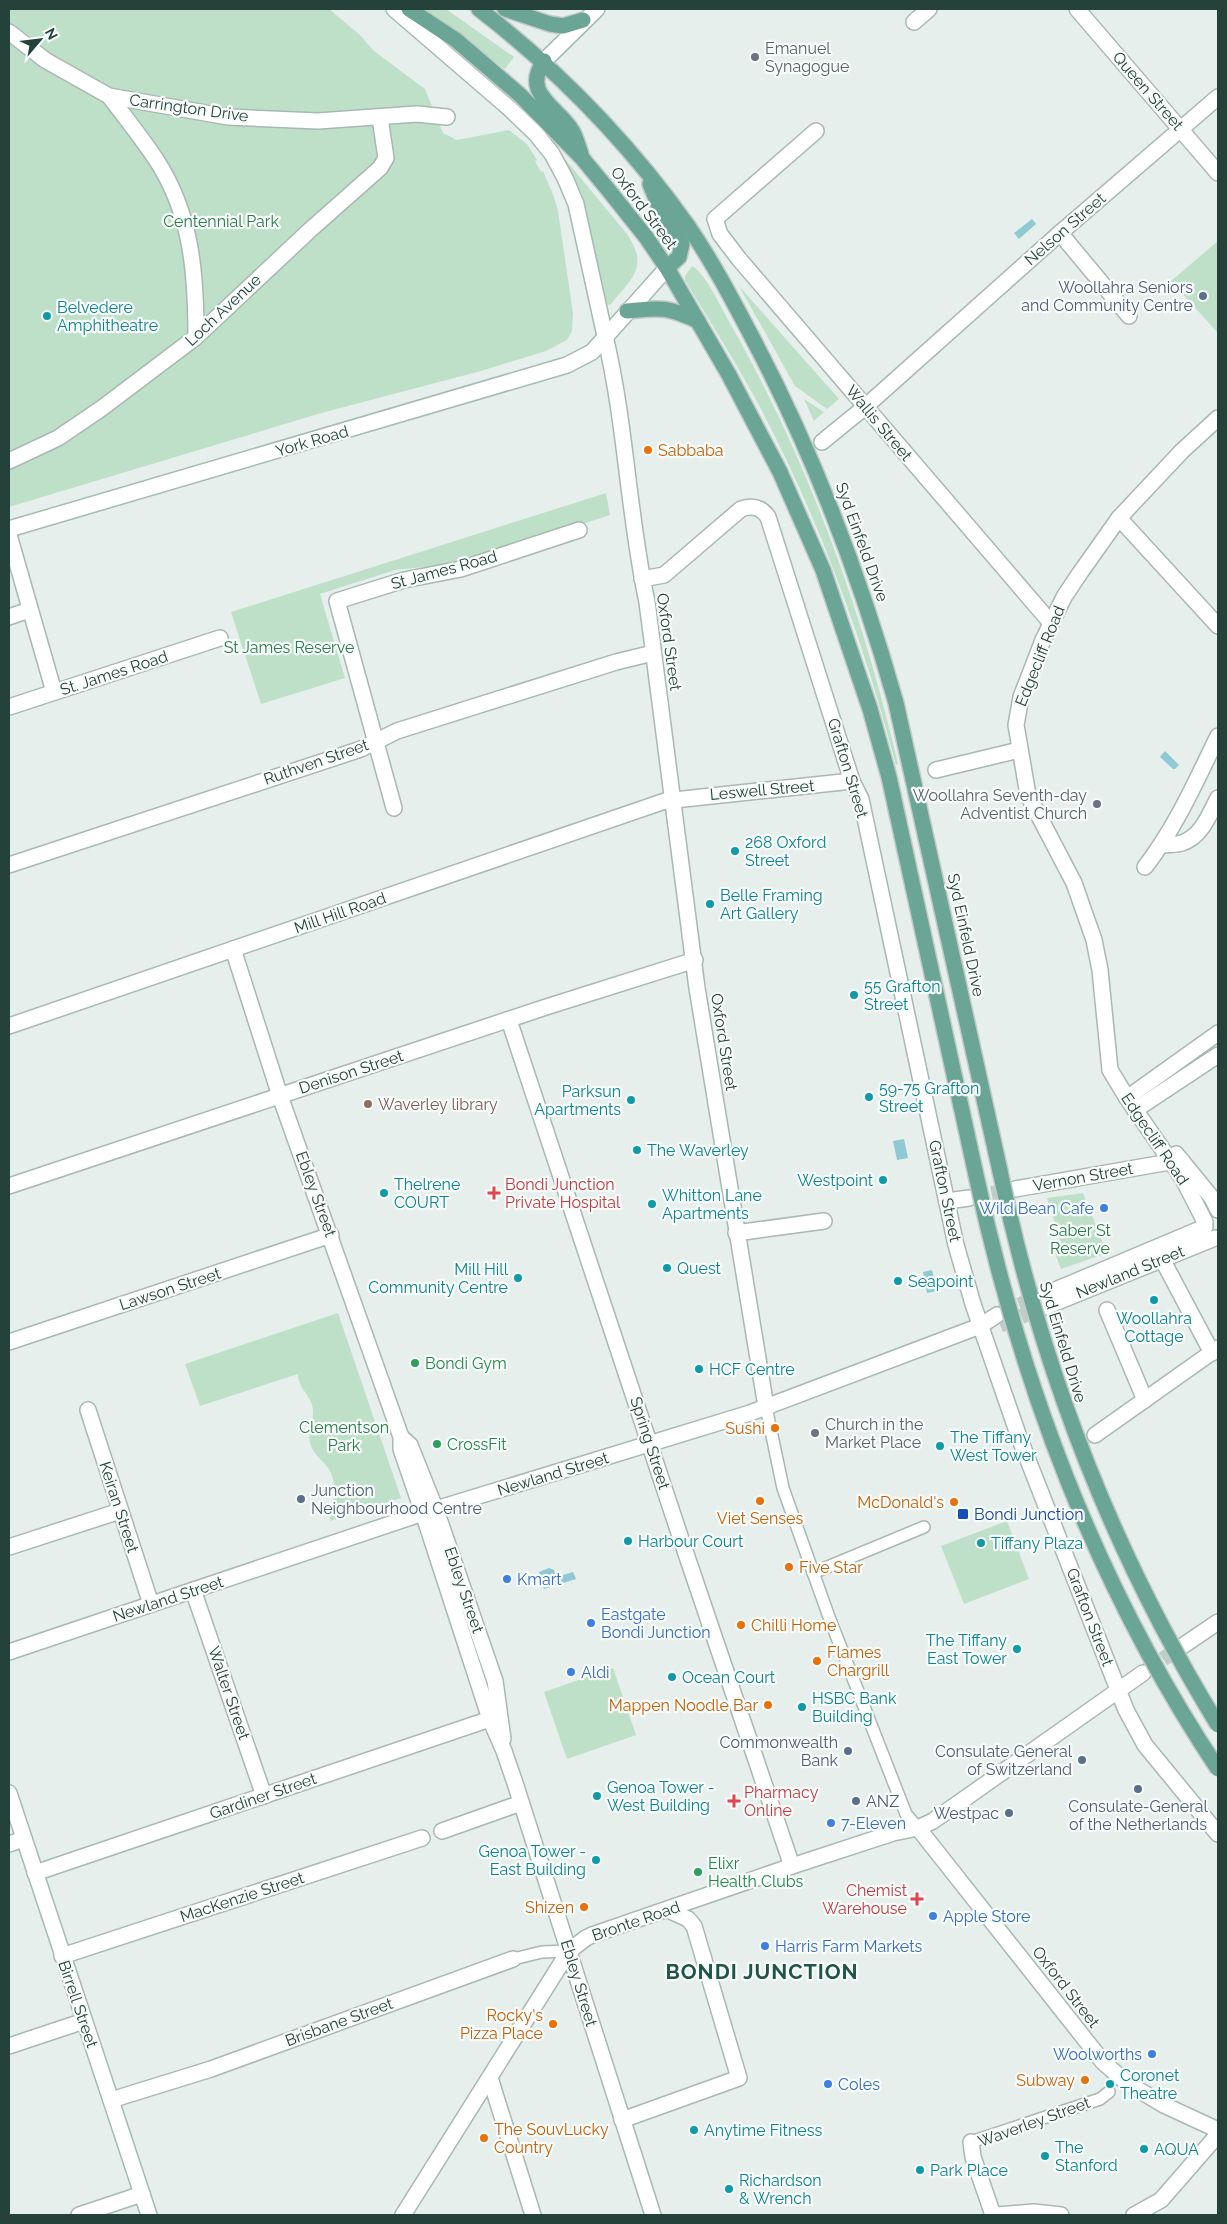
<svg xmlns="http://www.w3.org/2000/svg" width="1227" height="2224" viewBox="0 0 1227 2224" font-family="Raleway,sans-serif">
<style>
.green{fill:#bfe0c8}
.water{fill:#8ec9d4}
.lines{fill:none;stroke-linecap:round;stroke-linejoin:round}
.minor-tunnel{stroke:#bfccc8;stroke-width:15;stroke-dasharray:15 8;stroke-linecap:butt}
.tertiary-tunnel{stroke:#bfccc8;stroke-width:15;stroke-dasharray:15 8;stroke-linecap:butt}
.pedestrian-casing{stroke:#a8b8b2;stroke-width:14}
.minor-casing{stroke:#a8b8b2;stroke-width:18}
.tertiary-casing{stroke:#a8b8b2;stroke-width:18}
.secondary-casing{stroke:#a4bbb3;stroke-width:18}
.primary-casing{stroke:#c2cac8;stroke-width:18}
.pedestrian{stroke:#fff;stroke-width:11}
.minor{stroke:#fff;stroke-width:15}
.tertiary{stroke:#fff;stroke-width:15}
.secondary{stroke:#fff;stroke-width:15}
.primary{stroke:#6aa596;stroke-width:15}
.primary-bridge-casing{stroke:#c2cac8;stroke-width:18;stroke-linecap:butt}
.primary-bridge{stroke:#6aa596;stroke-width:15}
.worship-dot{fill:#6b7280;stroke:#f7fbf9;stroke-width:2}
.service-dot{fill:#5c6f8a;stroke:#f7fbf9;stroke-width:2}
.culture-dot{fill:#0f9aa8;stroke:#f7fbf9;stroke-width:2}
.food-dot{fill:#e8710a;stroke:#f7fbf9;stroke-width:2}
.education-dot{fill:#8d6e63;stroke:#f7fbf9;stroke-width:2}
.health-dot{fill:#e0444e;stroke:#f7fbf9;stroke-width:2}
.shop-dot{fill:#3f7fe0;stroke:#f7fbf9;stroke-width:2}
.leisure-dot{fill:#2e9e5b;stroke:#f7fbf9;stroke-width:2}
.transit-dot{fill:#1a4fb4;stroke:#f7fbf9;stroke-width:2}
.labels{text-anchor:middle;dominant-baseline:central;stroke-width:4.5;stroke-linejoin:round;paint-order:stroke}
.worship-label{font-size:16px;fill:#5b616d;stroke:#f7fbf9;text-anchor:start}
.street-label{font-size:16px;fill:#24423a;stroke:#f7fbf9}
.park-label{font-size:16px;fill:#2d7a4b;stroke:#f7fbf9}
.service-label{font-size:16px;fill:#4e5e75;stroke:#f7fbf9;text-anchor:end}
.culture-label{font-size:16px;fill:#0d838f;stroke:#f7fbf9;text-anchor:start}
.food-label{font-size:16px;fill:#c56008;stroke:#f7fbf9;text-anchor:end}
.education-label{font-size:16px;fill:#785e54;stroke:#f7fbf9;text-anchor:start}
.health-label{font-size:16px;fill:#be3a42;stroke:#f7fbf9;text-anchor:start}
.shop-label{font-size:16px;fill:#366cbe;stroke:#f7fbf9;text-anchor:start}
.leisure-label{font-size:16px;fill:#27864d;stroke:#f7fbf9;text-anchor:start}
.transit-label{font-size:16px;fill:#164399;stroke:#f7fbf9;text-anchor:start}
.district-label{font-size:21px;font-weight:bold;letter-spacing:1px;fill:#1f5548;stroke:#f7fbf9}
</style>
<rect width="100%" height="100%" fill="#e6efeb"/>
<g class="green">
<polygon points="9,9 329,9 360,35 374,51 425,89 443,133 457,140 509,130 527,144 537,160 535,161 541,172 543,171 554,197 558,211 573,313 572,331 567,340 546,351 481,371 325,412 9,507"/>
<polygon points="419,9 446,9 514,57 505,69"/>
<path d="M559,152l68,82c22,33 6,43 -16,70l-5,2 -24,-101z"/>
<polygon points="1218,241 1218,333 1171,281"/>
<path d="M692,266c13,6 31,45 39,59 78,138 131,285 167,439l-2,1c-32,-122 -75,-242 -134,-354 -24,-45 -51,-88 -77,-131v-4z"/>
<polygon points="739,286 839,399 827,409 795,386"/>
<polygon points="804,399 824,412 814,421"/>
<polygon points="606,493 610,515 479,558 453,564 395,570 320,594 345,678 261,704 231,612"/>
<polygon points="1083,1193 1107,1253 1061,1269 1052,1246 1061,1243 1047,1198"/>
<path d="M338,1313l63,185 -71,23c2,-17 9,-38 -2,-53 -6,-8 -15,-14 -18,-25 -3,-13 6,-25 2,-38 -4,-13 -14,-17 -14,-31l-98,32 -15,-42z"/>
<polygon points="1007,1521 1029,1579 964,1604 941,1546"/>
<polygon points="613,1668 636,1735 567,1759 544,1692"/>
</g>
<g class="water">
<polygon points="1032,219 1036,224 1019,239 1014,233"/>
<polygon points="1165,751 1179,765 1175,769 1173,769 1160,757"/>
<polygon points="904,1139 908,1158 897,1160 893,1141"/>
<polygon points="932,1270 937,1291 927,1293 923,1272"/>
<polygon points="549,1568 554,1570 556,1577 573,1572 576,1579 544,1589 539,1572"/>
</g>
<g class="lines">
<g class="minor-tunnel">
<polyline points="969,1198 1015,1189"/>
<polyline points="1144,1672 1184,1645"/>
</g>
<g class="tertiary-tunnel">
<polyline points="998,1314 1041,1296"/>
<polyline points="1000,1325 1045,1307"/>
</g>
<defs>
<g id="pedestrian">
<polyline points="766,1407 783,1488 829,1617 906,1814 918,1828"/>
<polyline points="813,1573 924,1527"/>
<polyline points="513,1959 542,1952 569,1951"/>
<polyline points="971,2142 1100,2099 1109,2092"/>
</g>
<g id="minor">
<polyline points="914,22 929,9"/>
<polyline points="9,32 45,60 109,96 228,117 318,121 417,114 447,117"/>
<path d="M109,96c16,21 33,42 48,65 35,54 39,114 39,176"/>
<polyline points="816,131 715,219 720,234 739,259 1051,623"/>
<polyline points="1060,233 1129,316"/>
<polyline points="822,442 865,407 1060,233 1218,97"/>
<polyline points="9,461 58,438 102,408 196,337 310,230 380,168 386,158 380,118"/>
<polyline points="1119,518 1218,626"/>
<polyline points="9,535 54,692"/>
<path d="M642,579l22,-4 77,-66c12,-4 20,-2 27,8l84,264 9,18 95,446 17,59 46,133 107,273 19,35 73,89"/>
<polyline points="9,617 29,610"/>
<polyline points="9,707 220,638"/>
<polyline points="936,770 1019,750"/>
<polyline points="394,808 337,601 404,580 461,569 579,530"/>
<path d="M1163,845c6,-1 14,0 19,-2 20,-7 27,-28 36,-45"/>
<polyline points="9,865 361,749 397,731 616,662 653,653"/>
<path d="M1145,867c31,-40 51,-86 73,-131"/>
<polyline points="233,949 280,1096 401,1437 401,1449 423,1513"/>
<polyline points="509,1020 680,1536 792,1866"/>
<polyline points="9,1026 665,801 852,781"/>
<polyline points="1127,1098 1218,1033"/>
<polyline points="1135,1110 1218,1055"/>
<polyline points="9,1186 543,1008 695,960"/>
<polyline points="1015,1189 1181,1160"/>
<polyline points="947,1201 969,1198"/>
<polyline points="736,1233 824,1221"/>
<polyline points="1162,1259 1212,1353"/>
<polyline points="1107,1310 1145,1400"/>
<polyline points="9,1342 331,1235"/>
<polyline points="88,1410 151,1604"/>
<polyline points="1095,1435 1218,1348"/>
<polyline points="401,1437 410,1445 436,1510"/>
<polyline points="9,1547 120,1511"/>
<polyline points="193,1590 264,1796"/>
<polyline points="1184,1645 1218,1622"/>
<polyline points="918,1828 1103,2062 1127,2083 1164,2105 1218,2130"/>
<polyline points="442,1831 521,1803"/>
<polyline points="9,1844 24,1839"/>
<polyline points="35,1873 490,1719"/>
<polyline points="569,1951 586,1938 592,1935 792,1866 893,1833 918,1828 933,1821 1143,1673"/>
<polyline points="62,1956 422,1838"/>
<polyline points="9,2046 84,2021"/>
<polyline points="490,2078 533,2215"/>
<polyline points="111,2100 211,2069 513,1959"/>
<polyline points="622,2120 739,2078 694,1926 688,1919 668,1910"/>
<polyline points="971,2142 973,2157 993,2215"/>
<polyline points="79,2215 142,2194"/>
</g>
<g id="tertiary">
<polyline points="1077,9 1218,173"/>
<path d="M605,336c21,88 23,178 42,266l50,386 69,419"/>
<polyline points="1176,1154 1212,1198 1218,1210"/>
<polyline points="1205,1222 1183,1179 1127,1098 1110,1070 1100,970 1094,940 1074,883 1028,795 1016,725 1021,697 1043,640 1064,597 1080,573 1119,518 1182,451 1218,418"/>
<polyline points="1041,1296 1205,1227"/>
<polyline points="1045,1307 1215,1238"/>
<polyline points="436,1510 495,1681 503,1739"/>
<polyline points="423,1513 490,1719 504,1751 515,1783 653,2215"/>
<polyline points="9,1652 423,1513 750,1413 980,1326 997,1315"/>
<polyline points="403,2215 569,1951"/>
<polyline points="997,2215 1034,2212 1061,2215"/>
<polyline points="1134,2215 1161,2200 1215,2138 1217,2131"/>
</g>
<g id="secondary">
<polyline points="394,9 509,108 536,134 552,154 565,178 576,204 605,336"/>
<polyline points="544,61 597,9"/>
<polyline points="9,529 567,365 592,352 667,268"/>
<polyline points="9,1793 149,2215"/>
</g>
<g id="primary">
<polyline points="409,9 456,40 520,95 582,158 606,187 646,237 667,268 729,375 780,472 823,570 870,709 889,777 976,1175"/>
<path d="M479,9c80,62 150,134 209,217 24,35 44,73 64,111 62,117 108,239 144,366l104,468"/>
<polyline points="505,9 550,24 563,26 583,20"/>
<path d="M544,61c-22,32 11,44 27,68 5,7 7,17 10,25"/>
<polyline points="650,184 659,206 682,244 679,257 667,268"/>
<path d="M627,311c34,-3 39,-5 71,10"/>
</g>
</defs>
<use href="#pedestrian" class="pedestrian-casing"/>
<use href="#minor" class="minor-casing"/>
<use href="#tertiary" class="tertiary-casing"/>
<use href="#secondary" class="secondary-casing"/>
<use href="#primary" class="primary-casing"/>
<use href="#pedestrian" class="pedestrian"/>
<use href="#minor" class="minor"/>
<use href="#tertiary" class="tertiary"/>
<use href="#secondary" class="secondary"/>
<use href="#primary" class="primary"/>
<defs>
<g id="primary-bridge">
<path d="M1000,1171c41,198 112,381 218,554"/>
<path d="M976,1175c45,211 122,414 242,594"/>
</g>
</defs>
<use href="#primary-bridge" class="primary-bridge-casing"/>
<use href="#primary-bridge" class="primary-bridge"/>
</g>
<g class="worship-dot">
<circle cx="755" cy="57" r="5"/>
<circle cx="1097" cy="804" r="5"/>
<circle cx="815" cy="1433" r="5"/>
</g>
<g class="service-dot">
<circle cx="1203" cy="296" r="5"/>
<circle cx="301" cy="1499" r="5"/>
<circle cx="848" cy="1751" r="5"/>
<circle cx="1082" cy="1760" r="5"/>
<circle cx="1138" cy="1789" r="5"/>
<circle cx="856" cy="1801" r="5"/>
<circle cx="1009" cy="1813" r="5"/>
</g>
<g class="culture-dot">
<circle cx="47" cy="316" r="5"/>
<circle cx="735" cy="851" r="5"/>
<circle cx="710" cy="904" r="5"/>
<circle cx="854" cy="995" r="5"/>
<circle cx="869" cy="1097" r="5"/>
<circle cx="631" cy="1100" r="5"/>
<circle cx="637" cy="1150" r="5"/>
<circle cx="883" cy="1180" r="5"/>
<circle cx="384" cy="1193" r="5"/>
<circle cx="652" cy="1204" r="5"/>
<circle cx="667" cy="1268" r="5"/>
<circle cx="518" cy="1278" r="5"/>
<circle cx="898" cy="1281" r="5"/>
<circle cx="1154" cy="1300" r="5"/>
<circle cx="699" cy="1369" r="5"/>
<circle cx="940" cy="1446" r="5"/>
<circle cx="628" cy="1541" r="5"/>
<circle cx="981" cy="1543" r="5"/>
<circle cx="1017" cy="1649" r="5"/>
<circle cx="672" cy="1677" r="5"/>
<circle cx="802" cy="1707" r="5"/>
<circle cx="597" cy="1796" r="5"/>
<circle cx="596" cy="1860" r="5"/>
<circle cx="1110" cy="2084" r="5"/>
<circle cx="694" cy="2130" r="5"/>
<circle cx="1144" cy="2149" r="5"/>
<circle cx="1045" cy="2156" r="5"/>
<circle cx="920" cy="2170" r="5"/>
<circle cx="729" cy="2189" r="5"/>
</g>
<g class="food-dot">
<circle cx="648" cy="450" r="5"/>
<circle cx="775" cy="1428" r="5"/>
<circle cx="760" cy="1501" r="5"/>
<circle cx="954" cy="1502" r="5"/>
<circle cx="789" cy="1567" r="5"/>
<circle cx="741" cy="1625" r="5"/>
<circle cx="817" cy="1661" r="5"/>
<circle cx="768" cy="1705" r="5"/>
<circle cx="584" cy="1907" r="5"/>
<circle cx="553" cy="2024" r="5"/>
<circle cx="1085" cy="2080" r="5"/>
<circle cx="484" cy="2138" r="5"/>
</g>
<circle class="education-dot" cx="368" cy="1104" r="5"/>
<g class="health-dot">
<path d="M491.5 1185.5h5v5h5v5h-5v5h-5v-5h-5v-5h5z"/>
<path d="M731.5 1793.5h5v5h5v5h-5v5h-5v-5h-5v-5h5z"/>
<path d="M914.5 1891.5h5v5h5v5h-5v5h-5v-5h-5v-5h5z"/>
</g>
<g class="shop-dot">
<circle cx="1104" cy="1208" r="5"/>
<circle cx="507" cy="1579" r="5"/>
<circle cx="591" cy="1623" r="5"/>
<circle cx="571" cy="1672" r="5"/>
<circle cx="831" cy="1823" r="5"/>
<circle cx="933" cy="1916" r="5"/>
<circle cx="765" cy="1946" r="5"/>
<circle cx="1152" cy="2054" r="5"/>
<circle cx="828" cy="2084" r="5"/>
</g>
<g class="leisure-dot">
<circle cx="415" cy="1363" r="5"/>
<circle cx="437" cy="1444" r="5"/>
<circle cx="698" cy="1872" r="5"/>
</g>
<rect class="transit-dot" x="957" y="1508" width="12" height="12" rx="2.5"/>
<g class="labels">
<g class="worship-label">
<text x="765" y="48">Emanuel<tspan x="765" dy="18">Synagogue</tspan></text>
<text x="1087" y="795" text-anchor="end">Woollahra Seventh-day<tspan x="1087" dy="18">Adventist Church</tspan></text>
<text x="825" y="1424">Church in the<tspan x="825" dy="18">Market Place</tspan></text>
</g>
<g class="street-label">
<text transform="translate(1148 91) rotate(49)">Queen Street</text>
<text transform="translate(189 108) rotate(8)">Carrington Drive</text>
<text transform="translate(644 208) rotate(53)">Oxford Street</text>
<text transform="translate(1065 229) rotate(-41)">Nelson Street</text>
<text transform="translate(223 310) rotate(-43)">Loch Avenue</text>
<text transform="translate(879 423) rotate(50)">Wallis Street</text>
<text transform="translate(312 441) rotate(-16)">York Road</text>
<text transform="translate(862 542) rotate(70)">Syd Einfeld Drive</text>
<text transform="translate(444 570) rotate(-15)">St James Road</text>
<text transform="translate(669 642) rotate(82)">Oxford Street</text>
<text transform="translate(1040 656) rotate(-68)">Edgecliff Road</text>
<text transform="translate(114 673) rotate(-18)">St. James Road</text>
<text transform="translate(316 762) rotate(-19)">Ruthven Street</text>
<text transform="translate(848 768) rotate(73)">Grafton Street</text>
<text transform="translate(762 790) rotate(-5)">Leswell Street</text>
<text transform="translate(340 913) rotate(-19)">Mill Hill Road</text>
<text transform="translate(966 935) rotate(78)">Syd Einfeld Drive</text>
<text transform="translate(724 1042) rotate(81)">Oxford Street</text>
<text transform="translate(351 1072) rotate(-18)">Denison Street</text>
<text transform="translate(1155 1139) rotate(56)">Edgecliff Road</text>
<text transform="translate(1083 1177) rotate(-10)">Vernon Street</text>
<text transform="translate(945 1191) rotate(78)">Grafton Street</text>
<text transform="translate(316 1194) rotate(70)">Ebley Street</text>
<text transform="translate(1130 1272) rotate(-22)">Newland Street</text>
<text transform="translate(170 1289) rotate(-18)">Lawson Street</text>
<text transform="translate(1063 1342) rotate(73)">Syd Einfeld Drive</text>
<text transform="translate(650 1443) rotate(72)">Spring Street</text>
<text transform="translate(553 1474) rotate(-17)">Newland Street</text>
<text transform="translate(119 1507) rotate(72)">Keiran Street</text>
<text transform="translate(464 1590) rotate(71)">Ebley Street</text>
<text transform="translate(168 1599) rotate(-18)">Newland Street</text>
<text transform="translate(1090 1617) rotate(69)">Grafton Street</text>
<text transform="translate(229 1693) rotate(71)">Walter Street</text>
<text transform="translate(263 1796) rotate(-19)">Gardiner Street</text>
<text transform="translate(242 1897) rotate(-18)">MacKenzie Street</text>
<text transform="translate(636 1921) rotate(-19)">Bronte Road</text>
<text transform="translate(579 1983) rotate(73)">Ebley Street</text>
<text transform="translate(1066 1987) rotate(52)">Oxford Street</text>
<text transform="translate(78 2004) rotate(71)">Birrell Street</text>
<text transform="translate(339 2022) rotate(-20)">Brisbane Street</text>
<text transform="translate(1034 2122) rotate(-20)">Waverley Street</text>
</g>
<g class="park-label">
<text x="221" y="221">Centennial Park</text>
<text x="289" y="647">St James Reserve</text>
<text x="1080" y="1230">Saber St<tspan x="1080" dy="18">Reserve</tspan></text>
<text x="344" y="1427">Clementson<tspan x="344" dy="18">Park</tspan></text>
</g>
<g class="service-label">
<text x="1193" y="287">Woollahra Seniors<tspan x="1193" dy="18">and Community Centre</tspan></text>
<text x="311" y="1490" text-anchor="start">Junction<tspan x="311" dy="18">Neighbourhood Centre</tspan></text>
<text x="838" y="1742">Commonwealth<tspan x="838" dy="18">Bank</tspan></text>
<text x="1072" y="1751">Consulate General<tspan x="1072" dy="18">of Switzerland</tspan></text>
<text x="866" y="1801" text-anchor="start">ANZ</text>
<text x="1138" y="1806" text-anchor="middle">Consulate-General<tspan x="1138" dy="18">of the Netherlands</tspan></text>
<text x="999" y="1813">Westpac</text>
</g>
<g class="culture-label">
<text x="57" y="307">Belvedere<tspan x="57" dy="18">Amphitheatre</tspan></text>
<text x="745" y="842">268 Oxford<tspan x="745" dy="18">Street</tspan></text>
<text x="720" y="895">Belle Framing<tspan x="720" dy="18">Art Gallery</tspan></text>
<text x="864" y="986">55 Grafton<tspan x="864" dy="18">Street</tspan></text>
<text x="879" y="1088">59-75 Grafton<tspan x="879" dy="18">Street</tspan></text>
<text x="621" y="1091" text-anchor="end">Parksun<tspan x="621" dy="18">Apartments</tspan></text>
<text x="647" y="1150">The Waverley</text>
<text x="873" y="1180" text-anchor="end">Westpoint</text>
<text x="394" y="1184">Thelrene<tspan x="394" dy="18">COURT</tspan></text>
<text x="662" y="1195">Whitton Lane<tspan x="662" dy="18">Apartments</tspan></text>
<text x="677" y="1268">Quest</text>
<text x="508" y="1269" text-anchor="end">Mill Hill<tspan x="508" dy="18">Community Centre</tspan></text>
<text x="908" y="1281">Seapoint</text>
<text x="1154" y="1318" text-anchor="middle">Woollahra<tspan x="1154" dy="18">Cottage</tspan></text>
<text x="709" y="1369">HCF Centre</text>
<text x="950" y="1437">The Tiffany<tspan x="950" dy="18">West Tower</tspan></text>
<text x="638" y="1541">Harbour Court</text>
<text x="991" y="1543">Tiffany Plaza</text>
<text x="1007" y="1640" text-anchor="end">The Tiffany<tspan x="1007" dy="18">East Tower</tspan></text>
<text x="682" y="1677">Ocean Court</text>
<text x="812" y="1698">HSBC Bank<tspan x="812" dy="18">Building</tspan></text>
<text x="607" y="1787">Genoa Tower -<tspan x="607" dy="18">West Building</tspan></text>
<text x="586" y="1851" text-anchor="end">Genoa Tower -<tspan x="586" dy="18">East Building</tspan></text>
<text x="1120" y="2075">Coronet<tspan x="1120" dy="18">Theatre</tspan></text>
<text x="704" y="2130">Anytime Fitness</text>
<text x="1055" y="2147">The<tspan x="1055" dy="18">Stanford</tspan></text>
<text x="1154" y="2149">AQUA</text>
<text x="930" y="2170">Park Place</text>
<text x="739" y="2180">Richardson<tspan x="739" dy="18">&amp; Wrench</tspan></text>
</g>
<g class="food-label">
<text x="658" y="450" text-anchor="start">Sabbaba</text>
<text x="765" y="1428">Sushi</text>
<text x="944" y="1502">McDonald's</text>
<text x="760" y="1518" text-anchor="middle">Viet Senses</text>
<text x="799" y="1567" text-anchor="start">Five Star</text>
<text x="751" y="1625" text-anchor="start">Chilli Home</text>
<text x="827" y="1652" text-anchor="start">Flames<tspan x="827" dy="18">Chargrill</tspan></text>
<text x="758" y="1705">Mappen Noodle Bar</text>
<text x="574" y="1907">Shizen</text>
<text x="543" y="2015">Rocky's<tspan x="543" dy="18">Pizza Place</tspan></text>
<text x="1075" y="2080">Subway</text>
<text x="494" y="2129" text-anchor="start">The SouvLucky<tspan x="494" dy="18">Country</tspan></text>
</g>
<g class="education-label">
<text x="378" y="1104">Waverley library</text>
</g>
<g class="health-label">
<text x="505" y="1184">Bondi Junction<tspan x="505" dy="18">Private Hospital</tspan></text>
<text x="744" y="1792">Pharmacy<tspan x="744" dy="18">Online</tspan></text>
<text x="907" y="1890" text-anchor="end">Chemist<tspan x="907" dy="18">Warehouse</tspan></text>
</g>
<g class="shop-label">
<text x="1094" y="1208" text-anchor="end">Wild Bean Cafe</text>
<text x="517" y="1579">Kmart</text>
<text x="601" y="1614">Eastgate<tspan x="601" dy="18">Bondi Junction</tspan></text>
<text x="581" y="1672">Aldi</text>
<text x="841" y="1823">7-Eleven</text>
<text x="943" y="1916">Apple Store</text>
<text x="775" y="1946">Harris Farm Markets</text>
<text x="1142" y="2054" text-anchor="end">Woolworths</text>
<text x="838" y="2084">Coles</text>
</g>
<g class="leisure-label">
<text x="425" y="1363">Bondi Gym</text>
<text x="447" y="1444">CrossFit</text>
<text x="708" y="1863">Elixr<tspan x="708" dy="18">Health Clubs</tspan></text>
</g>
<g class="transit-label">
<text x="974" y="1514">Bondi Junction</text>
</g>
<g class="district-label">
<text x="762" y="1971">BONDI JUNCTION</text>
</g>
</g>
<rect width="1227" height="2224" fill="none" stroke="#24423a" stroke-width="20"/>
<g transform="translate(40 40) rotate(62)" stroke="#f7fbf9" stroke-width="4" paint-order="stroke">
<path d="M0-4L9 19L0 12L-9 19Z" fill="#24423a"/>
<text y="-8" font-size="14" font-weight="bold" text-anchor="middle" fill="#24423a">N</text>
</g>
</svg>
